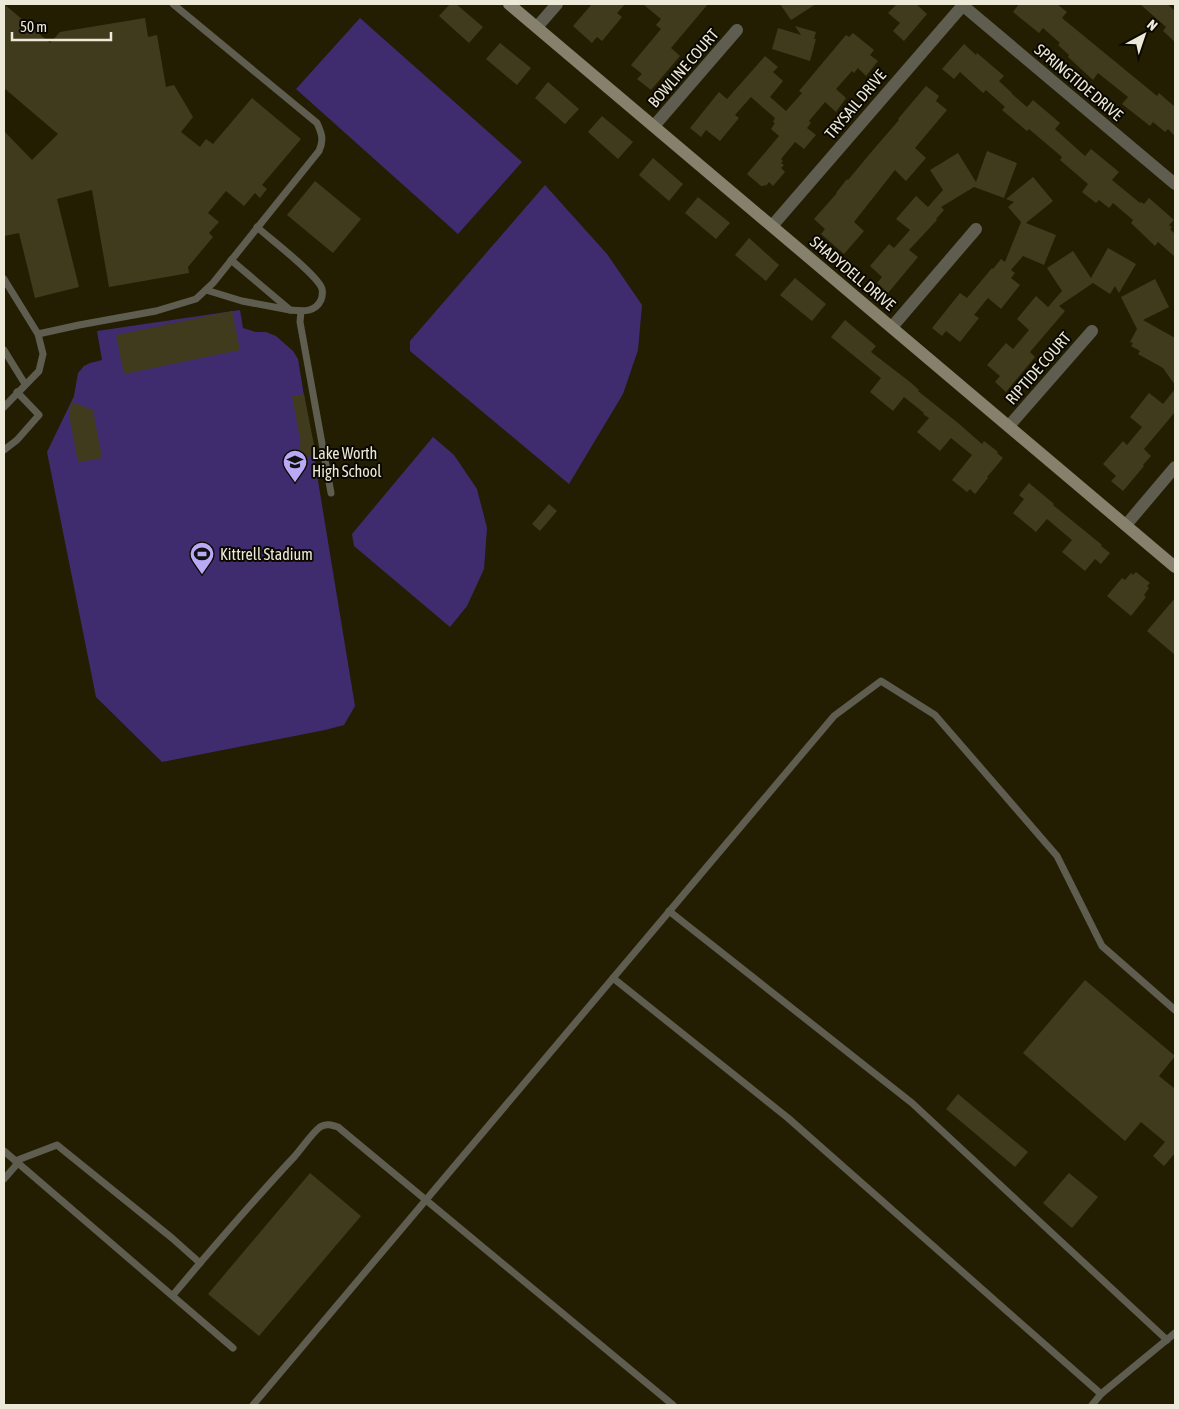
<svg xmlns="http://www.w3.org/2000/svg" width="1179" height="1409" viewBox="0 0 1179 1409" font-family="'Asap Condensed',sans-serif">
<style>
.green{fill:#3f2c6e}
.building{fill:#413b1e}
.lines{fill:none;stroke-linecap:round;stroke-linejoin:round}
.lane{stroke:#5f5d50;stroke-width:7}
.street{stroke:#5f5d50;stroke-width:12}
.secondary{stroke:#85816c;stroke-width:12}
.labels{text-anchor:middle;dominant-baseline:central;stroke-width:4;stroke-linejoin:round;paint-order:stroke}
.street-label{font-size:16px;fill:#ede9d8;stroke:#0a0801}
.poi-label{font-size:16px;fill:#ede9d8;stroke:#0a0801;text-anchor:start}
</style>
<rect width="100%" height="100%" fill="#231e02"/>
<g class="green">
<polygon points="360,18 522,162 458,234 296,89"/>
<polygon points="545,185 607,254 642,305 638,350 623,394 569,484 410,351 410,341"/>
<polygon points="240,310 243,328 256,332 266,332 276,336 293,351 298,359 355,706 344,725 325,730 162,762 96,697 47,452 74,396 78,373 84,366 90,363 102,360 97,331"/>
<polygon points="433,437 454,455 477,489 487,528 484,569 467,606 450,627 354,546 352,534"/>
</g>
<g class="building">
<polygon points="4,4 50,43 60,32 145,18 148,37 157,35 166,87 174,85 193,117 181,132 200,147 206,139 213,144 252,98 301,139 262,185 267,189 260,198 255,193 244,206 226,191 208,213 219,222 209,233 213,237 188,267 189,273 109,287 92,190 57,199 79,287 35,298 19,233 4,236 4,131 32,160 58,134 4,88"/>
<polygon points="450,4 456,4 483,27 469,43 439,16"/>
<polygon points="592,4 625,4 617,13 622,17 602,41 597,37 592,43 573,26"/>
<polygon points="643,4 708,4 671,48 680,56 651,90 637,79 642,74 631,65 661,29 656,25 661,19"/>
<polygon points="780,4 816,4 791,20"/>
<polygon points="897,4 916,4 927,14 904,41 893,31 900,23 888,13"/>
<polygon points="1019,4 1057,4 1067,12 1062,18 1157,96 1159,93 1175,107 1175,136 1168,129 1165,132 1153,122 1150,126 1122,104 1128,97 1098,73 1093,80 1068,57 1069,55 1058,45 1060,43 1043,28 1039,33 1013,12"/>
<polygon points="1140,4 1167,4 1175,11 1175,42 1163,31 1166,27"/>
<polygon points="795,26 816,32 814,39 816,39 810,61 772,49 778,28 801,35"/>
<polygon points="853,33 874,50 870,55 878,61 866,76 858,68 854,73 852,71 836,89 846,98 836,112 825,102 809,121 811,123 807,128 816,135 804,149 795,142 781,159 783,161 781,163 784,165 781,168 785,172 773,186 769,182 766,186 765,185 763,186 761,186 747,174 779,136 771,129 775,123 773,122 775,118 751,97 735,115 739,118 720,141 706,130 701,137 690,128 719,92 727,99 765,56 778,67 773,72 783,81 770,97 786,111 802,93 799,91 846,35 849,37"/>
<polygon points="500,43 531,68 517,85 486,59"/>
<polygon points="964,44 976,55 977,53 1004,76 999,81 1012,93 1012,94 1027,107 1033,100 1060,123 1055,129 1085,156 1091,149 1119,172 1112,180 1140,203 1141,202 1144,204 1149,198 1174,220 1169,225 1172,227 1170,229 1175,234 1175,257 1158,242 1155,246 1131,223 1133,220 1113,203 1109,208 1099,200 1096,203 1082,192 1088,184 1060,160 1062,157 1029,129 1027,131 1002,110 1005,107 986,90 983,93 960,72 954,79 942,69"/>
<polygon points="548,82 579,109 565,124 535,98"/>
<polygon points="926,86 939,96 936,101 947,110 915,148 926,158 906,181 895,170 854,222 864,231 844,254 821,234 825,229 814,219 837,193 836,193 847,179 848,180 873,150 899,120 898,119"/>
<polygon points="602,116 633,142 618,159 588,132"/>
<polygon points="987,151 1017,163 1004,198 974,187 941,207 944,210 936,219 937,220 909,250 918,257 888,293 877,283 882,277 870,266 889,244 894,248 910,230 896,219 916,196 928,207 943,190 930,170 958,153 976,182"/>
<polygon points="653,158 683,184 669,201 639,175"/>
<polygon points="1033,177 1053,201 1026,223 1056,235 1044,265 1023,256 1011,270 1015,273 1011,278 1020,285 1001,309 988,298 974,315 979,318 960,342 946,331 942,336 932,328 960,293 967,298 992,268 993,269 1001,259 1005,262 1021,222 1008,207 1014,202 1006,199"/>
<polygon points="315,181 361,219 333,253 287,215"/>
<polygon points="698,197 730,223 716,239 685,213"/>
<polygon points="749,238 779,265 766,281 735,255"/>
<polygon points="1108,248 1136,264 1119,293 1115,286 1110,294 1093,283 1059,306 1065,311 1030,352 1035,357 1006,392 995,382 1000,376 987,365 1006,343 1013,349 1029,330 1017,319 1036,296 1048,307 1062,291 1047,268 1073,251 1091,278"/>
<polygon points="795,278 826,304 812,321 780,295"/>
<polygon points="1155,279 1169,307 1143,320 1175,338 1175,385 1163,368 1138,354 1140,351 1131,346 1133,343 1130,342 1137,329 1121,297"/>
<polygon points="232,311 240,350 124,374 116,335"/>
<polygon points="845,320 876,346 871,352 910,382 919,390 918,391 958,423 982,444 984,441 998,452 997,453 1003,458 987,477 988,478 975,494 970,489 967,492 952,480 972,455 951,438 940,451 917,432 929,418 923,414 924,413 904,397 893,411 870,392 881,378 831,337"/>
<polygon points="1175,389 1175,412 1144,449 1151,456 1143,465 1144,466 1123,491 1111,481 1116,476 1103,464 1123,441 1127,445 1142,427 1130,417 1149,393 1163,404"/>
<polygon points="304,394 316,455 302,458 299,444 301,444 292,396"/>
<polygon points="72,402 93,410 102,458 78,462 69,415 69,411"/>
<polygon points="1029,483 1054,504 1053,505 1102,545 1101,546 1110,553 1101,564 1095,559 1085,571 1062,552 1072,540 1047,519 1036,532 1013,513 1024,499 1019,495"/>
<polygon points="549,504 557,511 540,531 532,524"/>
<polygon points="1136,572 1150,583 1147,586 1149,588 1144,595 1146,597 1131,616 1107,596 1122,578 1125,580 1131,573 1133,575"/>
<polygon points="1175,598 1175,655 1147,631"/>
<polygon points="1085,980 1175,1056 1159,1076 1175,1089 1175,1153 1164,1166 1153,1156 1165,1142 1141,1122 1125,1141 1023,1053"/>
<polygon points="958,1094 1028,1152 1015,1167 946,1109"/>
<polygon points="310,1173 361,1216 259,1336 208,1294"/>
<polygon points="1069,1173 1098,1197 1072,1228 1043,1203"/>
</g>
<g class="lines">
<g class="lane">
<path d="M257,227c12,11 62,49 65,62 1,4 0,8 -1,11 -6,13 -19,11 -31,10"/>
<polyline points="4,279 38,334 43,354 39,371 4,407"/>
<polyline points="206,290 242,301 290,310 231,260"/>
<polyline points="301,311 300,322 331,493"/>
<path d="M38,334l41,-9 77,-14 40,-12 17,-16 106,-132c5,-11 3,-17 -2,-28l-144,-119"/>
<polyline points="4,350 25,384"/>
<polyline points="4,450 17,440 39,415 17,392"/>
<polyline points="669,911 912,1103 1167,1340"/>
<polyline points="613,978 788,1118 1101,1394"/>
<polyline points="4,1151 233,1348"/>
<polyline points="15,1161 57,1145 172,1238 200,1263 173,1295"/>
<polyline points="4,1179 18,1163"/>
<path d="M200,1263c31,-36 62,-72 95,-107 7,-8 17,-23 25,-29 6,-4 12,-2 18,0l335,278"/>
<polyline points="253,1405 834,716 881,681 935,715 1057,856 1102,946 1175,1010"/>
<polyline points="1092,1405 1101,1394 1175,1333"/>
</g>
<g class="street">
<polyline points="961,4 1175,184"/>
<polyline points="537,27 557,4"/>
<polyline points="654,126 737,30"/>
<polyline points="772,226 964,4"/>
<polyline points="892,327 976,229"/>
<polyline points="1009,426 1092,331"/>
<polyline points="1126,525 1175,467"/>
</g>
<polyline class="secondary" points="509,4 1175,567"/>
</g>
<defs>
<symbol id="school-pin" viewBox="-11 -11 22 30"><path d="M0 17L-7.5 6A9.5 9.5 0 1 1 7.5 6Z" fill="#baaaf6" stroke="#0a0801"/><path d="M0-5L7-2L0 1L-7-2ZM-4 1L0 2.5L4 1V4Q0 6-4 4Z" fill="#111"/></symbol>
<symbol id="stadium-pin" viewBox="-11 -11 22 30"><path d="M0 17L-7.5 6A9.5 9.5 0 1 1 7.5 6Z" fill="#baaaf6" stroke="#0a0801"/><path d="M0-5a6.5 5 0 1 0 0 10a6.5 5 0 1 0 0-10ZM-3.5-1.8h7v3.6h-7Z" fill="#111"/></symbol>
</defs>
<g fill-rule="evenodd">
<use href="#school-pin" x="281" y="448" width="28" height="38"/>
<use href="#stadium-pin" x="188" y="540" width="28" height="38"/>
</g>
<g class="labels">
<g class="street-label">
<text transform="translate(683 68) rotate(-49)">BOWLINE COURT</text>
<text transform="translate(1079 82) rotate(40)">SPRINGTIDE DRIVE</text>
<text transform="translate(855 104) rotate(-50)">TRYSAIL DRIVE</text>
<text transform="translate(853 273) rotate(40)">SHADYDELL DRIVE</text>
<text transform="translate(1038 368) rotate(-49)">RIPTIDE COURT</text>
</g>
<g class="poi-label">
<text x="312" y="453">Lake Worth<tspan x="312" dy="18">High School</tspan></text>
<text x="220" y="554">Kittrell Stadium</text>
</g>
</g>
<rect width="1179" height="1409" fill="none" stroke="#ede9d8" stroke-width="10"/>
<g transform="translate(1144 35) rotate(40)" stroke="#0a0801" stroke-width="4" paint-order="stroke">
<path d="M0-4L9 19L0 12L-9 19Z" fill="#ede9d8"/>
<text y="-8" font-size="14" font-weight="bold" text-anchor="middle" fill="#ede9d8">N</text>
</g>
<path d="M12 32v8h99v-8" fill="none" stroke="#ede9d8" stroke-width="2.5"/>
<text x="20" y="32" font-size="15" fill="#ede9d8" stroke="#0a0801" stroke-width="4" paint-order="stroke">50 m</text>
</svg>
